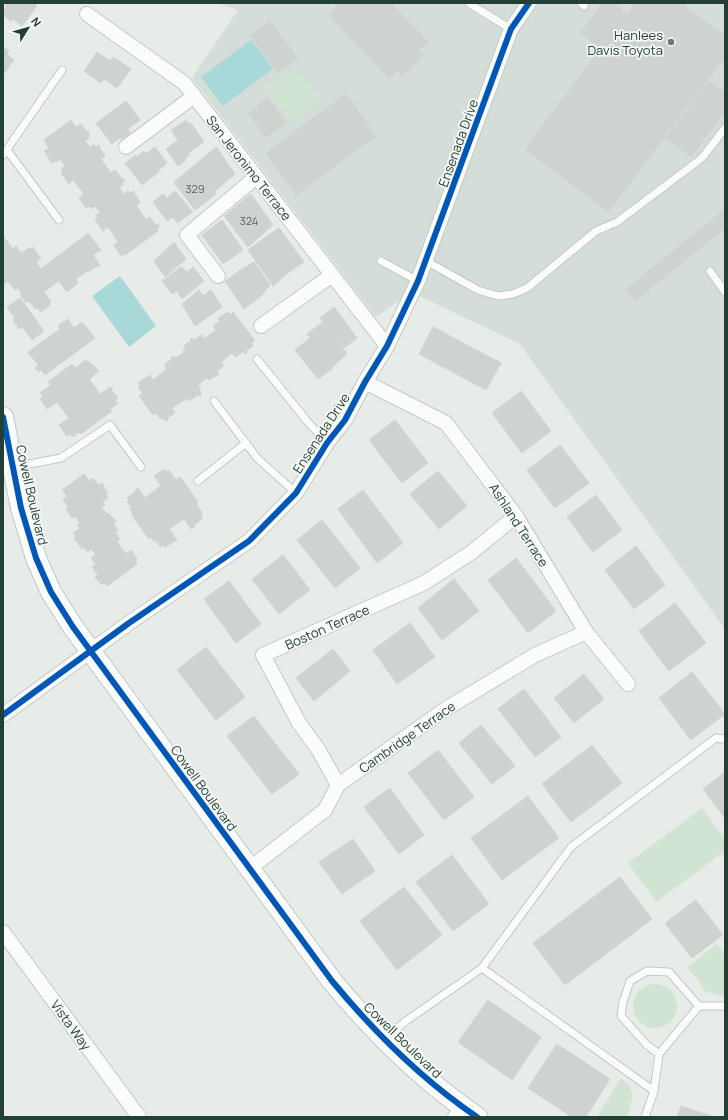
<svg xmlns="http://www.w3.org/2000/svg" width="728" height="1120" viewBox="0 0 728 1120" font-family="Manrope,sans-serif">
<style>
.built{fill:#d5ddd8}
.green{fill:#d1e4d4}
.water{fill:#a9d8d8}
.building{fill:#ced3d0;stroke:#cfd5d2}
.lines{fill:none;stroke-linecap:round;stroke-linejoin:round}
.lane-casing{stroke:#c4c9c6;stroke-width:9}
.street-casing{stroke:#c4c9c6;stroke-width:16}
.secondary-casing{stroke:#c3c9c6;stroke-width:22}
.lane{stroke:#fbfcfc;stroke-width:7}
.street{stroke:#fbfcfc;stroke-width:14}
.secondary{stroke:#fbfcfc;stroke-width:20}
.cycleway-casing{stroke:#f6faf7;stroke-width:8}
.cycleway{stroke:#0057b8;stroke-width:6}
.poi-dot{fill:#687c73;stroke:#f6faf7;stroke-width:1.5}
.labels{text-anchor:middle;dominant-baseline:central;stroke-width:3.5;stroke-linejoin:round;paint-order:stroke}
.number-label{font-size:11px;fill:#4f655c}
.poi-label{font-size:13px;fill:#243f34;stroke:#f6faf7;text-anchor:end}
.street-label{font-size:13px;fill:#243f34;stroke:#f6faf7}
</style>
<rect width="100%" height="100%" fill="#e7ece9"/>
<polygon class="built" points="217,3 725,3 725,629 520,344 411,292 376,317 192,78 238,10"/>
<g class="green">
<polygon points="295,67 321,101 292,123 266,88"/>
<polygon points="702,808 725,839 725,851 656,902 628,863"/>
<polygon points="717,944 725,955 725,997 704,991 701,984 687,967"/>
<circle cx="655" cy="1006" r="22"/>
<polygon points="621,1078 629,1086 633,1096 627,1117 597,1117"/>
</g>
<g class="water">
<polygon points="251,40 273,69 223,106 201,77"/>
<polygon points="120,276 156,326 129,347 92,296"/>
</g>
<g class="building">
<polygon points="4,3 34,3 37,6 22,26 13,19 11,21 3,15 3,11 7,5"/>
<polygon points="334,3 391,3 428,42 419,50 424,55 402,76 397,71 389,79 328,14 337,6"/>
<polygon points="603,3 613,3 627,14 635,3 681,3 725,36 725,57 608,212 525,149 601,48 580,33"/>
<polygon points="270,21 298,58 278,73 250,36"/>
<polygon points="3,47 9,51 7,54 14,60 3,75"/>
<polygon points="97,52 110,61 113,57 131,69 117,88 104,79 101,83 84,71"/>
<polygon points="709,81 725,93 725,111 691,157 666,138"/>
<polygon points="346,94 376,136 296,195 266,153"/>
<polygon points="268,98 286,123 266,138 248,113"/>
<polygon points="126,101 140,120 128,129 130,133 122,139 120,138 112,144 96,123"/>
<polygon points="71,120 76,127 81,124 87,132 88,131 90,134 88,135 89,138 85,141 90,147 94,144 96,147 99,145 100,146 99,147 105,156 101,159 111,173 115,170 122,179 123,178 125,181 122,182 124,184 119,188 124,194 128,191 130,193 133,191 140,202 136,205 146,220 150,217 156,225 158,224 160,226 157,229 158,231 125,255 124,254 121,256 114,245 118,242 108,227 103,231 95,220 98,218 96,215 100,212 95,206 91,209 89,206 86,208 79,198 84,194 73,180 69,184 61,173 63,171 61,170 65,166 60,159 56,162 55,161 52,163 44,151 49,148 44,140"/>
<polygon points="186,120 189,124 191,123 204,142 188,153 190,155 185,158 186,160 178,166 166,149 178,140 171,130"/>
<polygon points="155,147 167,163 158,171 159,172 142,185 125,163 136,155 137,157 144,151 146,154"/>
<polygon points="216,147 235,174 215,191 196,164"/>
<polygon points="196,164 216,194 195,210 174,182"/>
<polygon points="175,191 193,212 177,223 173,217 167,221 153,202 163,194 167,198"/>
<polygon points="251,194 273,225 248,247 224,216"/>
<polygon points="725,209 725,228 635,301 625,290"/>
<polygon points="222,220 243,250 223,264 202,235"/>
<polygon points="279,228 304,262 288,273 263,239"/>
<polygon points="88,233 101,250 93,255 100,265 98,267 97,266 88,272 87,271 76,279 78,283 67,292 59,281 44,292 51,302 49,304 50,305 41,312 37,308 35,309 29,301 26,303 20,295 22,294 18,288 15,290 8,281 3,285 3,236 13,249 16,246 21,253 29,248 30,249 33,247 41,259 36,262 41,269"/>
<polygon points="263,239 288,273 273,286 248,250"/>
<polygon points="174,242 186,259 165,277 154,261"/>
<polygon points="254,262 270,285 261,296 242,269"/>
<polygon points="181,267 187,272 193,267 204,281 182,299 177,291 172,294 162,281"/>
<polygon points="242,269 261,296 244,309 225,281"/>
<polygon points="199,290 203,296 211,290 222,307 195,326 182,304"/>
<polygon points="20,298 44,331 32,340 22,327 19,329 13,320 15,318 7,307"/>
<polygon points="334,307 357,338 344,348 320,318"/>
<polygon points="228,312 230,315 233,312 255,341 251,344 253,346 246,351 247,353 245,354 243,352 235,357 232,353 221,362 224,366 217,371 219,374 209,380 207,378 198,385 201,390 199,391 202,394 199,396 198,395 189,401 187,398 172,408 175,413 167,418 168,420 166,421 163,418 160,419 156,413 153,415 139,396 143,394 138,387 140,386 138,383 150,375 153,380 167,369 164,365 172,359 171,358 173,356 176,358 184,352 183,350 186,348 184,345 191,341 190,339 192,338 194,340 202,335 204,339 216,330 213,326 220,321 218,318"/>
<polygon points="68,319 74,328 82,322 95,338 45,375 41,370 39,372 35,368 38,365 28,352 60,329 58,326"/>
<polygon points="323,322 347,354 332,367 307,334"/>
<polygon points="433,327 501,363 486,390 419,354"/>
<polygon points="310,338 333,368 318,379 295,350"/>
<polygon points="86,360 87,362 89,361 99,371 89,379 100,394 111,387 113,389 111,390 118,398 115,400 118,403 110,409 112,411 81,434 79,432 73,437 70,434 67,436 59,425 69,418 57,402 47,409 40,399 43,396 40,393 51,385 48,382 72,364 75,368"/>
<polygon points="521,391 551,431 522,453 492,413"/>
<polygon points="395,420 428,463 402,483 369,440"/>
<polygon points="560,445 589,483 555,508 527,470"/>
<polygon points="164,469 166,472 169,470 176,480 180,477 198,502 196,504 203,514 201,516 202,519 194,525 195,527 191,529 184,519 169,529 177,540 165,547 164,545 161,547 155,540 153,541 151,537 149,539 132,515 133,514 130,509 132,508 127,502 129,500 127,498 136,491 135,490 138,488 145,498 161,486 154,476"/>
<polygon points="438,471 467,506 439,529 410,494"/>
<polygon points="84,474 89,481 93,478 99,485 102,483 104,485 103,486 108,493 106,494 108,498 102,502 105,505 101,507 107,514 108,513 116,521 113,523 118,530 115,533 120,539 117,542 126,554 131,550 137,559 135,561 137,564 107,586 104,583 102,585 95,577 98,575 92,567 96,564 91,558 96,555 91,549 88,552 84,547 82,549 74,538 76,537 73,533 80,528 77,524 80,523 75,516 72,518 66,509 68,507 63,500 67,496 62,490"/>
<polygon points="363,490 403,543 377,563 338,509"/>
<polygon points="596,495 622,530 593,552 567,517"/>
<polygon points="322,520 360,568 335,588 297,540"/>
<polygon points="636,546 665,585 634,609 605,570"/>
<polygon points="283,555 310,590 279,614 252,579"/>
<polygon points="516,558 556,611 528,633 488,580"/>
<polygon points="454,579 479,611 442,640 418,608"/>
<polygon points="229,581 261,624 236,643 204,599"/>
<polygon points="675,603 706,643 669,671 639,631"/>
<polygon points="410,623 435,657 397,684 373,650"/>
<polygon points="206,647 245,697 216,720 177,670"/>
<polygon points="333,649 350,671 314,701 296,678"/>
<polygon points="692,672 725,714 691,740 659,698"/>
<polygon points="584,674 604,699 574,723 554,698"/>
<polygon points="524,689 561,737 535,757 498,709"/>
<polygon points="254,716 299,774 272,794 227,736"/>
<polygon points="481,725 515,766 492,784 459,743"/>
<polygon points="592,745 622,783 571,822 542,784"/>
<polygon points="438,750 474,797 444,820 408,773"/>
<polygon points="725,772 725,818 703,789"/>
<polygon points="390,788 424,835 399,854 364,807"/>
<polygon points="528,796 559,838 502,880 471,838"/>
<polygon points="353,839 375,871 342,894 319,862"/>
<polygon points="452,855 489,904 453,931 416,882"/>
<polygon points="620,877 652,919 565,985 533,943"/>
<polygon points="404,887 442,935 397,970 360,921"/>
<polygon points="696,900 723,935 692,958 665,923"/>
<polygon points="488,1000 541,1037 512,1080 458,1042"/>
<polygon points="557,1044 610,1079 586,1117 572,1117 528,1088"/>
<polygon points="681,1106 714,1117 677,1117"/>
</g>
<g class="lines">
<defs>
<g id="lane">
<polyline points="581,3 584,6"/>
<polyline points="470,4 511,29"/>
<polyline points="7,150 59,220"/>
<polyline points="3,155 62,70"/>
<polyline points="381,261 418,281"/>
<polyline points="426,261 478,290 498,296 513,294 527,288 596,231 617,222 702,158 725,128"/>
<polyline points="710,271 725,292"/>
<polyline points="257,359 307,421 327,443"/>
<polyline points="214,401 257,458 296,493"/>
<polyline points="14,467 61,458 110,425 141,467"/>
<polyline points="198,481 246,443"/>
<polyline points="482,968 654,1091"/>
<polyline points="699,1006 725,1006"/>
<polyline points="385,1039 406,1021 482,968 571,847 716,738 725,739"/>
<polyline points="645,1117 654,1091 659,1054 699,1006 669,972 647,971 630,981 623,1002 621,1016 647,1045 659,1054"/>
</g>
<g id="street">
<polyline points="87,14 184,83 387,346"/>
<polyline points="126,147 194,96"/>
<polyline points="218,276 187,235 256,177"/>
<polyline points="261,326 332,275"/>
<polyline points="365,382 446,423 516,516 586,632 628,684"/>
<polyline points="3,715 129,623 249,541 296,493 327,443 345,420 365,382 387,346 418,281 511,29 529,3"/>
<polyline points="338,785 318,749 299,723 263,655 424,583 472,552 516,516"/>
<polyline points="249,869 325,810 338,785 447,708 535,655 586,632"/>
<polyline points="3,932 139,1117"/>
<polyline points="455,1117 462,1107"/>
</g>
<path id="secondary" d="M3,417l18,91 15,50 15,34 22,35 259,354c43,52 89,98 145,136"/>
</defs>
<use href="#lane" class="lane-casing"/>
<use href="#street" class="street-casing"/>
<use href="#secondary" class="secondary-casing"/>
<use href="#lane" class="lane"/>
<use href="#street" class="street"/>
<use href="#secondary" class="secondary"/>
<defs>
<g id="cycleway">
<path d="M3,417l18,91 15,50 15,34 22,35 259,354c43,52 89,98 145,136"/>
<polyline points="3,715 129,623 249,541 296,493 327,443 345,420 365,382 387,346 418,281 511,29 529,3"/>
</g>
</defs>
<use href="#cycleway" class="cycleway-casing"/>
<use href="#cycleway" class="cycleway"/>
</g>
<circle class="poi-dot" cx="671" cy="42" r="4"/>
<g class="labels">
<g class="number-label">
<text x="195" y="188">329</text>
<text x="249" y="220">324</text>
</g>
<g class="poi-label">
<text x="663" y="35">Hanlees<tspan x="663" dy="15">Davis Toyota</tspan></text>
</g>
<g class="street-label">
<text transform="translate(458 143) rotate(-70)">Ensenada Drive</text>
<text transform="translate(249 168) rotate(52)">San Jeronimo Terrace</text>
<text transform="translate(321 433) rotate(-57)">Ensenada Drive</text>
<text transform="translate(32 495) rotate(77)">Cowell Boulevard</text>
<text transform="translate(519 525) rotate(57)">Ashland Terrace</text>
<text transform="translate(327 627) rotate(-24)">Boston Terrace</text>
<text transform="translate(407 737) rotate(-35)">Cambridge Terrace</text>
<text transform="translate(204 788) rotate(54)">Cowell Boulevard</text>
<text transform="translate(71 1025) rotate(54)">Vista Way</text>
<text transform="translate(403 1040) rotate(44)">Cowell Boulevard</text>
</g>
</g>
<rect width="728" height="1120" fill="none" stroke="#243f34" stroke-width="8"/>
<g transform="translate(28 28) rotate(53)" stroke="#f6faf7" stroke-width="3" paint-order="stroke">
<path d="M0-3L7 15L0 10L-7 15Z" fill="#243f34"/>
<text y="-6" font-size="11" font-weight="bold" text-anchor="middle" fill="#243f34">N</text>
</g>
</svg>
